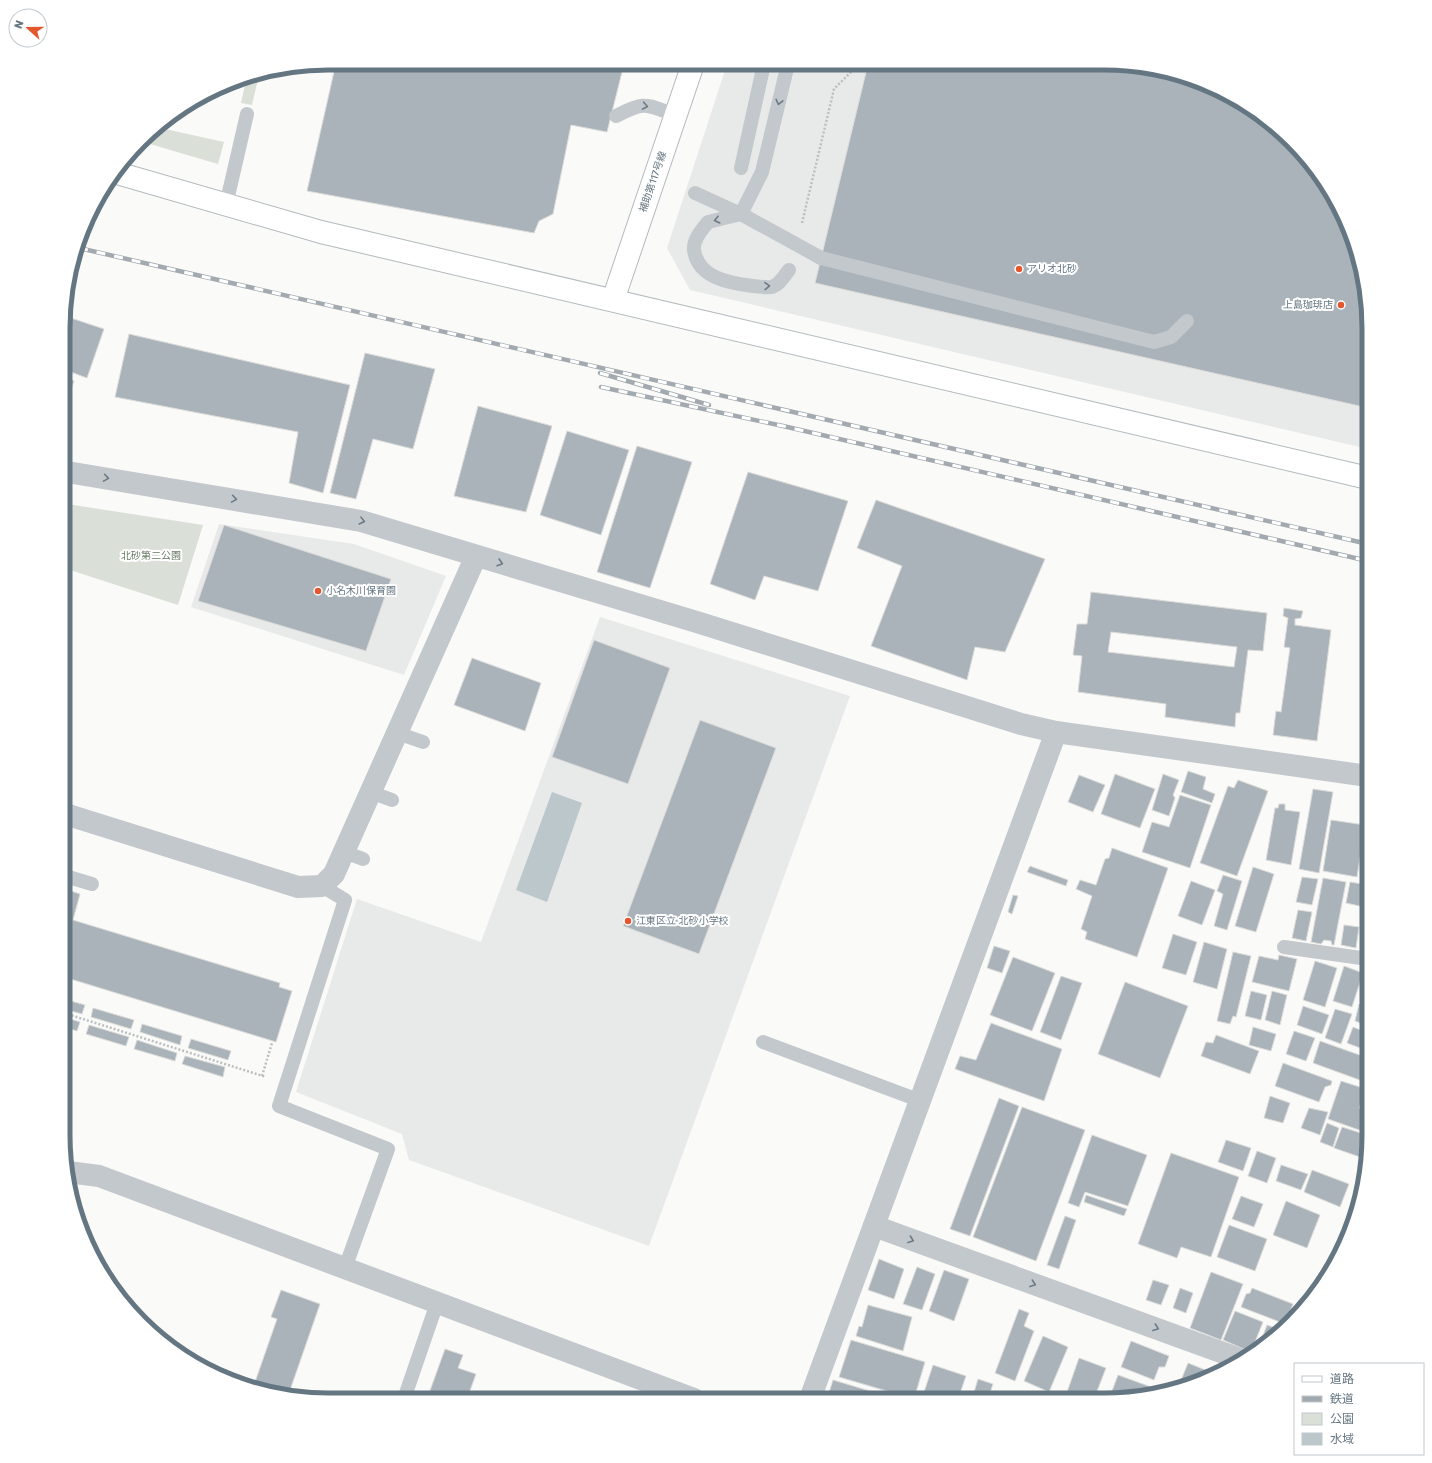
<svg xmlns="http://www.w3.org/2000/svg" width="1432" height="1463" viewBox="0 0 1432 1463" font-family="Rubik,'Noto Sans JP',sans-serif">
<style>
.built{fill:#e8e9e9}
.green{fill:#dadfd7}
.water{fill:#bbc7cb}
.building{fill:#aab3b9;stroke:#dcdcda;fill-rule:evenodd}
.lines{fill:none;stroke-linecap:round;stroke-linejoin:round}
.secondary-casing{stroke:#b3babf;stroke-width:24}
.path{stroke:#bbbfc2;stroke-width:2.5;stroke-dasharray:2 2;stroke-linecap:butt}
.lane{stroke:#c3c8cc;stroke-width:14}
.street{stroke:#c3c8cc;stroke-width:22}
.secondary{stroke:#fff;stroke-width:22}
.rail-casing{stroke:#a2aab0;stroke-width:4.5}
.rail{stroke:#fff;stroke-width:3;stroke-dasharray:9;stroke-linecap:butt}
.lane-bridge{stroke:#c3c8cc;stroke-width:14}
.oneway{stroke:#6a7a87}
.poi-dot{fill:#e4572e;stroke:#fff;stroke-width:1.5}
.labels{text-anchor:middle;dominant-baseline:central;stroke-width:4;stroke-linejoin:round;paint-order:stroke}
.street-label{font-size:10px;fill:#657683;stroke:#fff}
.poi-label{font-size:10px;fill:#657683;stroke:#fff;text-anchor:start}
.park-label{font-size:10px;fill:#687a64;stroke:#fff}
.rim{fill:none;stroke:#657683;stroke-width:5}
</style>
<rect width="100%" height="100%" fill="#fafaf8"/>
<g class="built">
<polygon points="727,64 1138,65 1279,129 1314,167 1355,243 1368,311 1368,449 690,290 667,248"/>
<polygon points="219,524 354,544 446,576 404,675 191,607"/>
<polygon points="600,617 850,696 649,1246 409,1160 402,1134 296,1092 357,899 481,942"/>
</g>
<g class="green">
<polygon points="259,75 252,105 241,103 247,76"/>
<polygon points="156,127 224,142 218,164 143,142"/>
<polygon points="67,504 203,525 178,605 67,569"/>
</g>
<polygon class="water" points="552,792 582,803 547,902 516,890"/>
<g class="building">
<polygon points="336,63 624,64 607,132 571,125 553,214 539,221 534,233 307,191"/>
<polygon points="868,64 1138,65 1189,77 1236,98 1279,129 1314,167 1355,243 1368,311 1368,408 815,283"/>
<polygon points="68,317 104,329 87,378 68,371"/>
<polygon points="129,334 350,385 323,493 289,483 298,432 115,397"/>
<polygon points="365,353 435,369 413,449 373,439 356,499 330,493"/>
<polygon points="68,379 74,381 67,401"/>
<polygon points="478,406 552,426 526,512 454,496"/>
<polygon points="567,431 629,450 601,535 540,515"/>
<polygon points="637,446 692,462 650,588 597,572"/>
<polygon points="748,472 848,501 818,591 764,576 755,600 710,584"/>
<polygon points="876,500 1045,559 1005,652 975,647 967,680 871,646 902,566 857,548"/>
<polygon points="224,525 391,579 366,651 198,601"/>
<path d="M1091,592l176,21 -4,38 -15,-1 -8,63h-4l-1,14 -70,-10 1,-13 -88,-12 4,-36 -9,-1 4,-31h10zM1111,632l126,15 -3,20 -126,-15z"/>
<polygon points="1284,608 1303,611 1301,618 1295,619 1295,625 1331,630 1317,741 1273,735 1276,711 1281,712 1290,648 1284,647 1288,618 1283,616"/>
<polygon points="1368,620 1368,648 1363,647"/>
<polygon points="594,640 670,668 628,784 552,757"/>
<polygon points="472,658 541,683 525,731 454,705"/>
<polygon points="700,720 776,748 699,954 623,926"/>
<polygon points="1188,771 1206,777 1203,789 1215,794 1212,803 1181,792"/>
<polygon points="1115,774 1155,789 1140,828 1101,814"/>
<polygon points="1163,774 1179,780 1173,795 1175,798 1169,816 1152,810"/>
<polygon points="1079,775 1105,785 1093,812 1068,802"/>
<polygon points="1238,780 1268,791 1237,876 1200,863 1228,786 1234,788"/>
<polygon points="1313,789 1333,792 1319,873 1299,869"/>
<polygon points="1180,795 1211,805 1190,868 1142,852 1152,822 1169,827"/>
<polygon points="1279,804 1285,804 1285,810 1300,812 1291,865 1266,860 1275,808 1278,808"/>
<polygon points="1331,820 1365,825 1357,877 1323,871"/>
<polygon points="1112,848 1168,868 1137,957 1085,939 1087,932 1081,929 1092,896 1076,889 1080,880 1096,885 1105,859 1109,858"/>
<polygon points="1030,866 1068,880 1066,886 1027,872"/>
<polygon points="1253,867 1274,874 1256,932 1235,926"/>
<polygon points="1364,867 1368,868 1368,877 1362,876"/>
<polygon points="1223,875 1242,881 1227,930 1214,926 1223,894 1217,891"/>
<polygon points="1302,877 1318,879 1312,905 1296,902"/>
<polygon points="1323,878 1346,882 1334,945 1332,945 1331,941 1324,940 1321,944 1311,942"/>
<polygon points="1191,881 1215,890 1202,925 1178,916"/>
<polygon points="1350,882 1368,885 1364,907 1346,903"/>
<polygon points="65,889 80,894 73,920 280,983 279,987 292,991 276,1042 64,977"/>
<polygon points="1013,895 1018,896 1012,914 1008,912"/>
<polygon points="1298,910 1312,912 1306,941 1292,938"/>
<polygon points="1344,925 1359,927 1356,948 1341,945"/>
<polygon points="1366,928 1368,929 1368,947 1363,946"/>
<polygon points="1173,934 1197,942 1186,975 1162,968"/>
<polygon points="1204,942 1227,949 1217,989 1193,982"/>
<polygon points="994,946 1010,951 1002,973 987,968"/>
<polygon points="1233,952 1251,956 1236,1017 1233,1016 1230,1024 1217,1021"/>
<polygon points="1279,955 1297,959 1289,991 1252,982 1259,956 1278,960"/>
<polygon points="1013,957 1055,973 1032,1031 990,1015"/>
<polygon points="1315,961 1337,968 1325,1007 1303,1000"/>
<polygon points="1344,966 1363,973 1352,1007 1333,1001"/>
<polygon points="1061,976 1082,983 1061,1040 1040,1032"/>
<polygon points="1125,982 1188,1006 1160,1078 1098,1054"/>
<polygon points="1251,991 1267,995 1261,1020 1245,1016"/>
<polygon points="1272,991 1287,995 1280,1025 1265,1020"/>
<polygon points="64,999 85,1005 82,1014 64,1009"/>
<polygon points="1359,1004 1368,1006 1368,1026 1355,1021"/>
<polygon points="1303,1006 1329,1015 1322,1034 1297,1025"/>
<polygon points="93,1008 134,1020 131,1029 91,1017"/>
<polygon points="1335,1009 1352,1014 1341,1044 1325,1038"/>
<polygon points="64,1017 80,1022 77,1031 64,1027"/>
<polygon points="991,1023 1062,1049 1044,1101 955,1069 960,1056 976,1060"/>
<polygon points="142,1024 182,1036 180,1045 140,1032"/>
<polygon points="89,1025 129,1037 126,1046 86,1034"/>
<polygon points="1253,1027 1276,1034 1271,1051 1249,1045"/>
<polygon points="1353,1027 1368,1033 1368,1051 1347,1043"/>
<polygon points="1294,1031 1315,1038 1306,1061 1286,1054"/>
<polygon points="1216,1035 1259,1051 1250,1074 1201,1056 1206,1042 1213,1043"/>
<polygon points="191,1039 231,1051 228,1060 188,1048"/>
<polygon points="137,1040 177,1053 175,1061 134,1049"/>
<polygon points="1320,1041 1368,1058 1368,1083 1313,1063"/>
<polygon points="185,1056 225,1067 223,1077 182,1064"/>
<polygon points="1283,1063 1332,1081 1331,1085 1325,1087 1319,1102 1275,1086"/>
<polygon points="1341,1081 1366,1089 1359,1108 1368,1113 1362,1131 1328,1119"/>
<polygon points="1270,1096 1290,1103 1283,1123 1264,1118"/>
<polygon points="999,1098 1019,1106 970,1236 950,1229"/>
<polygon points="1022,1107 1085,1130 1036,1261 973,1237"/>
<polygon points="1309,1108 1328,1112 1320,1135 1301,1128"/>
<polygon points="1327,1123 1339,1128 1333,1147 1320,1142"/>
<polygon points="1342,1127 1367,1135 1360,1157 1334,1148"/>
<polygon points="1092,1135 1147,1155 1128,1206 1085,1192 1079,1207 1068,1203"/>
<polygon points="1226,1140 1251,1148 1243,1171 1218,1162"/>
<polygon points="1257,1151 1276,1158 1267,1183 1248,1176"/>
<polygon points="1171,1153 1239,1177 1211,1257 1181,1247 1177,1258 1138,1244"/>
<polygon points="1281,1165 1308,1174 1301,1190 1276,1181"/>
<polygon points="1312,1170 1349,1184 1340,1207 1304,1192"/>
<polygon points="1086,1195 1127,1209 1124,1216 1084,1202"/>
<polygon points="1241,1196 1263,1204 1254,1227 1232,1219"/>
<polygon points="1286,1201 1320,1215 1307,1248 1273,1235"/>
<polygon points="1065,1216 1076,1220 1059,1269 1047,1265"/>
<polygon points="1229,1225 1267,1239 1255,1271 1217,1257"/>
<polygon points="879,1259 904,1269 894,1299 868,1290"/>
<polygon points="917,1267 935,1274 922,1310 903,1304"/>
<polygon points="944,1270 969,1279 954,1321 929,1311"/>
<polygon points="1211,1272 1243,1284 1221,1340 1190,1328"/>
<polygon points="1153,1280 1169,1285 1161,1305 1146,1300"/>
<polygon points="1180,1288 1193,1293 1186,1313 1173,1308"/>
<polygon points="1252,1288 1293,1304 1285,1324 1241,1307 1246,1294 1250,1293"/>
<polygon points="281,1290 320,1304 288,1396 259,1391 240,1383 241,1381 254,1385 277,1319 271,1317"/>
<polygon points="868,1305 912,1317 903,1351 856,1336 859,1326 862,1327"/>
<polygon points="1019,1309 1029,1313 1024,1326 1034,1331 1015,1381 995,1373"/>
<polygon points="1235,1311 1263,1322 1251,1352 1223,1340"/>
<polygon points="1267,1325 1281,1330 1265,1345 1258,1349"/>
<polygon points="1043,1336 1068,1347 1049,1392 1024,1381"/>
<polygon points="851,1340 925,1362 914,1399 839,1377"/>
<polygon points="1131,1341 1169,1356 1165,1367 1159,1367 1154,1380 1121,1367"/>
<polygon points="445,1349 463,1355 458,1368 476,1374 467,1399 427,1399"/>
<polygon points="1079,1358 1106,1368 1094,1399 1079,1399 1066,1395"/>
<polygon points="1188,1363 1213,1373 1189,1386 1178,1388"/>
<polygon points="933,1365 966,1376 958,1399 939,1399 936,1398 936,1396 924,1392"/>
<polygon points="1118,1375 1162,1391 1121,1399 1109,1399"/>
<polygon points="978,1379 993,1384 988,1399 972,1399"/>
<polygon points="833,1380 897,1399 827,1399"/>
<polygon points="562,1393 582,1399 559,1399"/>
</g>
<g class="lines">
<defs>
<g id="secondary">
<polyline points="117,173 321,232 1368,478"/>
<polyline points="613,300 693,64"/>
</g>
</defs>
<use href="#secondary" class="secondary-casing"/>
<g class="path">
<polyline points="802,223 834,89 859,64"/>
<polyline points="64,1013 266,1077"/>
<polyline points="262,1076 272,1043"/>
</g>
<g class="lane">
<path d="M788,64l-26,108 -21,42 -33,8c-6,8 -15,17 -14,28 4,28 35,33 59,36 5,0 13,2 18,1 8,-1 13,-11 18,-17"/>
<path d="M616,116c31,-16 29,-11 60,-1"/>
<polyline points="741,168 764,64"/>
<polyline points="695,193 741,214"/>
<polyline points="226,205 247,114"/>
<polyline points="821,258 1154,342 1171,337 1187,321"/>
<polyline points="397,733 423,742"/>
<polyline points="370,792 392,800"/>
<polyline points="344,852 363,859"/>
<polyline points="65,876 92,884"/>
<polyline points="322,886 345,900 279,1106 388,1149 345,1268"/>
<polyline points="1284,947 1368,959"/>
<polyline points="763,1042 921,1101"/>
<polyline points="404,1399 437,1303"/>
</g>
<g class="street">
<polyline points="67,472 361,521 700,623 1021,724 1056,732 1368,776"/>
<polyline points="65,814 298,887 322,886 334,874 476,556"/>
<polyline points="68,1172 99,1176 694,1399"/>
<polyline points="874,1226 1240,1359"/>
<polyline points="810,1399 1056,732"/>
</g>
<use href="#secondary" class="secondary"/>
<defs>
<g id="rail">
<polyline points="79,248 1368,544"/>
<polyline points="600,373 709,405"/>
<polyline points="601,387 783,426 1368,561"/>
</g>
</defs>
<use href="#rail" class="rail-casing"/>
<use href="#rail" class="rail"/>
<polyline class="lane-bridge" points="741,214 821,258"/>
</g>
<defs><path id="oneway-chevron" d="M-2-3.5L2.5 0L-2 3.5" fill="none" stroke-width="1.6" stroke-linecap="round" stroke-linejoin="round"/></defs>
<g class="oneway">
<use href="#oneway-chevron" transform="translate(779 102) rotate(104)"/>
<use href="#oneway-chevron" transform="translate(645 106) rotate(10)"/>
<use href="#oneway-chevron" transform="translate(717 220) rotate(166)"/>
<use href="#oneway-chevron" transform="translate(767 286) rotate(-1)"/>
<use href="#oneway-chevron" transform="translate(106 478) rotate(9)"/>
<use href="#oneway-chevron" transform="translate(234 499) rotate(9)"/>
<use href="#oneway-chevron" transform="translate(362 521) rotate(14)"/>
<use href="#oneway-chevron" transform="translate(500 563) rotate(17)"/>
<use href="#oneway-chevron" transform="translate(911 1240) rotate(20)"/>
<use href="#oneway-chevron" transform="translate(1033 1284) rotate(20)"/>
<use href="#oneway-chevron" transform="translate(1156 1328) rotate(20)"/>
</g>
<g class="poi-dot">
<circle cx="1019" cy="269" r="4"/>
<circle cx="1341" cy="305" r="4"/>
<circle cx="318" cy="591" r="4"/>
<circle cx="628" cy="921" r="4"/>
</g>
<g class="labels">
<g class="street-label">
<text transform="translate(653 182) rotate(-71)">補助第117号線</text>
</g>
<g class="poi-label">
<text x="1027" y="269">アリオ北砂</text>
<text x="1333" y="305" text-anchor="end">上島珈琲店</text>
<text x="326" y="591">小名木川保育園</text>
<text x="636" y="921">江東区立 北砂小学校</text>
</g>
<g class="park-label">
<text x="151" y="556">北砂第二公園</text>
</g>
</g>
<path d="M0 0H1432V1463H0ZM328 70H1104A258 258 0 0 1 1362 328V1135A258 258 0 0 1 1104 1393H328A258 258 0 0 1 70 1135V328A258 258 0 0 1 328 70Z" fill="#fff" fill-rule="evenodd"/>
<path class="rim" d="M328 70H1104A258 258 0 0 1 1362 328V1135A258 258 0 0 1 1104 1393H328A258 258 0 0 1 70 1135V328A258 258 0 0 1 328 70Z"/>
<rect x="1294" y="1363" width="130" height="92" fill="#ffffff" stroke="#c1c8cd"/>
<rect x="1302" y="1376" width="20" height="6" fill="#ffffff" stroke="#c1c8cd"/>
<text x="1330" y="1383" font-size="12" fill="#657683">道路</text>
<rect x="1302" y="1396" width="20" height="6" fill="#a2aab0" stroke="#c1c8cd"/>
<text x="1330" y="1403" font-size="12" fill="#657683">鉄道</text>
<rect x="1302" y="1413" width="20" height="12" fill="#dadfd7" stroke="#c1c8cd"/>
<text x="1330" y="1423" font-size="12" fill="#657683">公園</text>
<rect x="1302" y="1433" width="20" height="12" fill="#bbc7cb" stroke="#c1c8cd"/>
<text x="1330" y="1443" font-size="12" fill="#657683">水域</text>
<g transform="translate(28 28) rotate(291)"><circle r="19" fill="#ffffff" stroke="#c1c8cd"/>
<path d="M0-3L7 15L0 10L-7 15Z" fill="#e4572e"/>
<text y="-6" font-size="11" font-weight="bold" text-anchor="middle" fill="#657683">N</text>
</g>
</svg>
